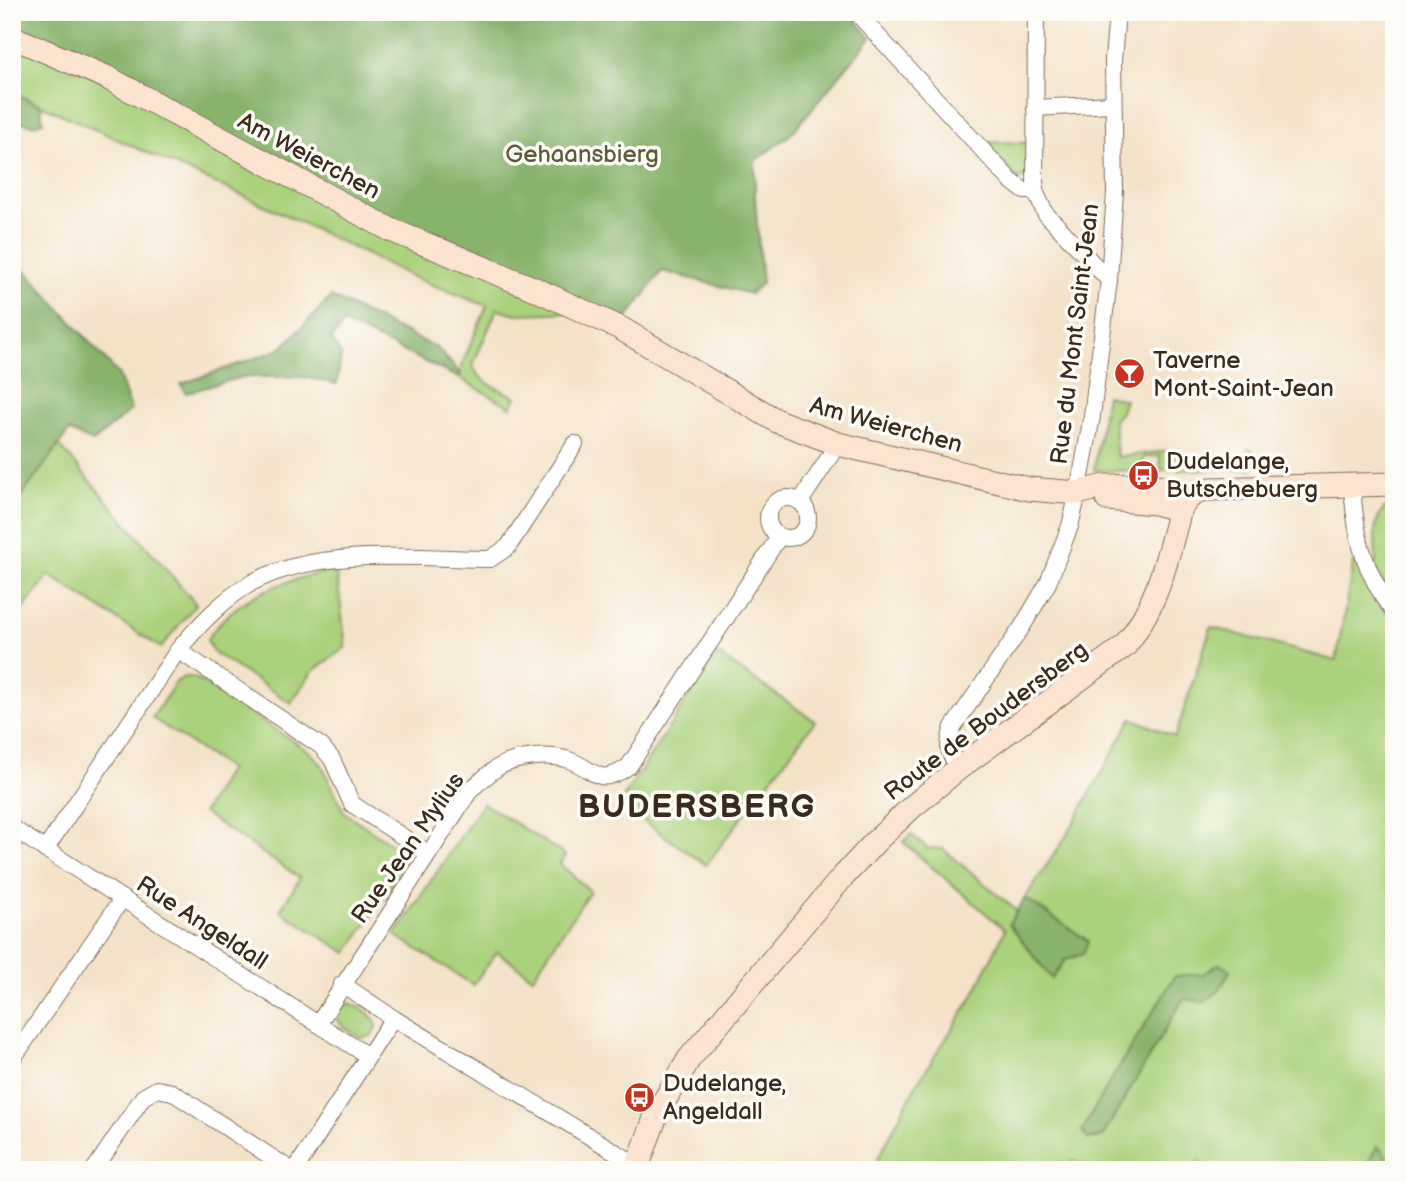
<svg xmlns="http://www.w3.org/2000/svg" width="1406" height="1182" viewBox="0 0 1406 1182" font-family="'Balsamiq Sans',sans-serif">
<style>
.green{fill:#aad17c;stroke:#727e4d;stroke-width:2;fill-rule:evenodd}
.forest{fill:#87b36c;stroke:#616e45;stroke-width:2}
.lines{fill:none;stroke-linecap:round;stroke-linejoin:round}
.street-casing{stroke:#7c6b5a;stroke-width:18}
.secondary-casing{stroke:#7c6b5a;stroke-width:25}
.street{stroke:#fff;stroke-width:16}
.secondary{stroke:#fde4d1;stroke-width:23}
.labels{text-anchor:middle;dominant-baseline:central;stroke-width:7;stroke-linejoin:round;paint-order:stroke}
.park-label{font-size:24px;fill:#5c5c3a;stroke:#fdfcf7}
.street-label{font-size:24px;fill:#3b2a1e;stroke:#fdfcf7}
.poi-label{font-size:24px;fill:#3b2a1e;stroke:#fdfcf7;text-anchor:start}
.district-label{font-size:32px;font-weight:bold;letter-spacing:2px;fill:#3b2a1e;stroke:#fdfcf7}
</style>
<rect width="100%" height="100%" fill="#fdfcf7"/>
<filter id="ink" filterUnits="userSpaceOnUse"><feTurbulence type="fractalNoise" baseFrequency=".0143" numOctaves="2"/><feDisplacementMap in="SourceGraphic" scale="14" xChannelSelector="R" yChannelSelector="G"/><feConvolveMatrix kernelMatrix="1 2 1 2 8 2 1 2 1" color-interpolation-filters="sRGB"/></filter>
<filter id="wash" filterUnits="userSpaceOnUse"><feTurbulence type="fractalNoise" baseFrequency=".00686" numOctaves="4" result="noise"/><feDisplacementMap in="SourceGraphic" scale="28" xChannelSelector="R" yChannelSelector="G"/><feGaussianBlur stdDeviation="1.57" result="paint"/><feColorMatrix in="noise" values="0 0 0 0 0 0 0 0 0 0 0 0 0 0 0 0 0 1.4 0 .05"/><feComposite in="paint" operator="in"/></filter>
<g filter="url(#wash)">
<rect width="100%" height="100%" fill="#f4e3c9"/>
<g class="green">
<path d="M12,37l574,275 -69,2 -20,-5 -24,56c5,18 27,24 43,32l-5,10 -52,-29 4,-16 24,-56 -72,-28 -138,-67 -265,-119z"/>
<polygon points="983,142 1029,143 1029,173 1027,177 1018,179"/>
<polygon points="1106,395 1125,400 1121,412 1114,420 1117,457 1175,450 1175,462 1247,465 1248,449 1253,450 1257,463 1252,470 1161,470 1160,456 1144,457 1143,471 1094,470"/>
<polygon points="59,445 196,604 161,648 49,575 22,611 12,604 12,509"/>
<polygon points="1394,504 1394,601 1376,570 1375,530 1379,515 1385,508"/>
<path d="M1356,562l38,60v548h-2l-8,-18 -6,-5 -14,23h-151l-14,-9 -3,9h-112l-1,-4 -9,-6 -8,10h-194l43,-83 57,-89 33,-68 -102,-88 8,-8 16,14 16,1 74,62 -8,13 43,54 13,-18 18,-6 5,-13 -63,-43 42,-63 65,-117 43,19 36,-110 125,34 17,-97zM1219,964l11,6 -11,21 -36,8 -81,138 -19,-6 25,-46 67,-109 28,-2z"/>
<path d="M336,569l10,78 -33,24 -22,32 -78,-51 -6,-12c28,-46 80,-60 129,-71z"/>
<polygon points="717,654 815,721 706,865 619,804"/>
<polygon points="184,677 194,677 310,752 322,765 344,812 397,848 403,857 404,868 347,953 280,911 300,878 203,813 229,769 152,718 176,682"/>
<polygon points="483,803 565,855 560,864 590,891 533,977 497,952 473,985 395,935"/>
<path d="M346,1003c12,1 29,12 31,24l-6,9 -10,2c-12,-8 -28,-13 -24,-29z"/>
</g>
<g class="forest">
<polygon points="12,12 849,12 871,38 791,134 755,161 755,198 762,283 750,294 662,271 620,328 12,37"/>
<polygon points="12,92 41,106 43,122 34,125 12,120"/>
<polygon points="12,255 119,375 131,410 93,442 69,431 12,509"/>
<polygon points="331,297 437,348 461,374 459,378 344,323 332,339 341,355 337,384 304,377 242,377 186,393 181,384 281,349"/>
<polygon points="1025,898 1088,941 1083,954 1065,960 1052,979 1009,924"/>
<polygon points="1219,964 1230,970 1219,991 1204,1002 1183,999 1102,1137 1088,1139 1082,1131 1108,1085 1175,976 1203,974"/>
<polygon points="1377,1146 1384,1152 1392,1170 1364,1170"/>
</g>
</g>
<g filter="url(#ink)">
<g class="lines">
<defs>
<g id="street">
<polyline points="856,12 1010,180 1024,191 1035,191 1045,213 1109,280"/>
<polyline points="1035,108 1113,104"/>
<polyline points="1035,191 1036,12"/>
<path d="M1352,484c3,52 11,86 42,129"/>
<circle cx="788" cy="518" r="20"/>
<polyline points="800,502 838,444"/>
<polyline points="178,650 321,746 332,759 352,804 428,853"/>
<path d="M959,768c-12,-15 -12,-23 -6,-41l69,-100 26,-44 22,-57 8,-33 14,-77 17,-136 6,-88 -2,-132 4,-48"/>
<polyline points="12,828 368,1056"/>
<path d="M45,850l133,-200c22,-26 45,-51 75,-68 66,-35 163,-24 237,-23l18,-12 67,-103"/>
<polyline points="342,984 393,1018 637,1165"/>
<path d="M318,1024l153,-235c9,-7 17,-15 26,-21 17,-11 49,-14 69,-9 29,9 31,30 63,7l150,-229"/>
<polyline points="12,1060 122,899"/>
<polyline points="94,1170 143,1097 157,1089 172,1092 291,1170"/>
<polyline points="295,1170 393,1018"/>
</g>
<g id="secondary">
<polyline points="12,37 106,77 391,230 535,289 620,328 777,421 838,444 1029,489 1078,493 1105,486 1152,485 1164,487 1187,498"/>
<polyline points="1107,499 1155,503 1180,510"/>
<path d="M636,1170l21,-57 32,-54 151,-179 35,-38 37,-35 47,-39 166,-122c35,-46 40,-82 55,-136 8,-14 15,-19 31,-21l183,-5"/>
</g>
</defs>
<use href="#street" class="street-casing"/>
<use href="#secondary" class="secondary-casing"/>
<use href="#street" class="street"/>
<use href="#secondary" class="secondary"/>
</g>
</g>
<defs>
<symbol id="bar-disc" viewBox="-11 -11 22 22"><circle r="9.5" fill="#c8321e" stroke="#fdfcf7"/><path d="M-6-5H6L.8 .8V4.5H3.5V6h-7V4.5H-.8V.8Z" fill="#fff"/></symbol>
<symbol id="bus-disc" viewBox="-11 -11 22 22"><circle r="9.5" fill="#c8321e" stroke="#fdfcf7"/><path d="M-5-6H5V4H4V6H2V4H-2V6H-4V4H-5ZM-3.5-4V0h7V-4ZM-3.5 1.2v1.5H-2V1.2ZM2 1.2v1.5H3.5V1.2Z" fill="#fff"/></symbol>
</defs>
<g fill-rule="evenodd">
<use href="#bar-disc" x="1112" y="356" width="35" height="35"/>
<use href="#bus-disc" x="1126" y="458" width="35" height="35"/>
<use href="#bus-disc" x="622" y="1080" width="35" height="35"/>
</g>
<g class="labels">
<g class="park-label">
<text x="582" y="154">Gehaansbierg</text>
</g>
<g class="street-label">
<text transform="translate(309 156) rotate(28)">Am Weierchen</text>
<text transform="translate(1075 334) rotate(-83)">Rue du Mont Saint-Jean</text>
<text transform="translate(886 425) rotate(15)">Am Weierchen</text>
<text transform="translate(986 721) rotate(-37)">Route de Boudersberg</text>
<text transform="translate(408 848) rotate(-55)">Rue Jean Mylius</text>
<text transform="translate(202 923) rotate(33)">Rue Angeldall</text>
</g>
<g class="poi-label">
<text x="1153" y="360">Taverne<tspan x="1153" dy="28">Mont-Saint-Jean</tspan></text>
<text x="1166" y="461">Dudelange,<tspan x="1166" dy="28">Butschebuerg</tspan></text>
<text x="663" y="1083">Dudelange,<tspan x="663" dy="28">Angeldall</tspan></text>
</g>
<g class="district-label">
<text x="697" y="807">BUDERSBERG</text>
</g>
</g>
<rect width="1406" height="1182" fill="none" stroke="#fdfcf7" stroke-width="42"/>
</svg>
